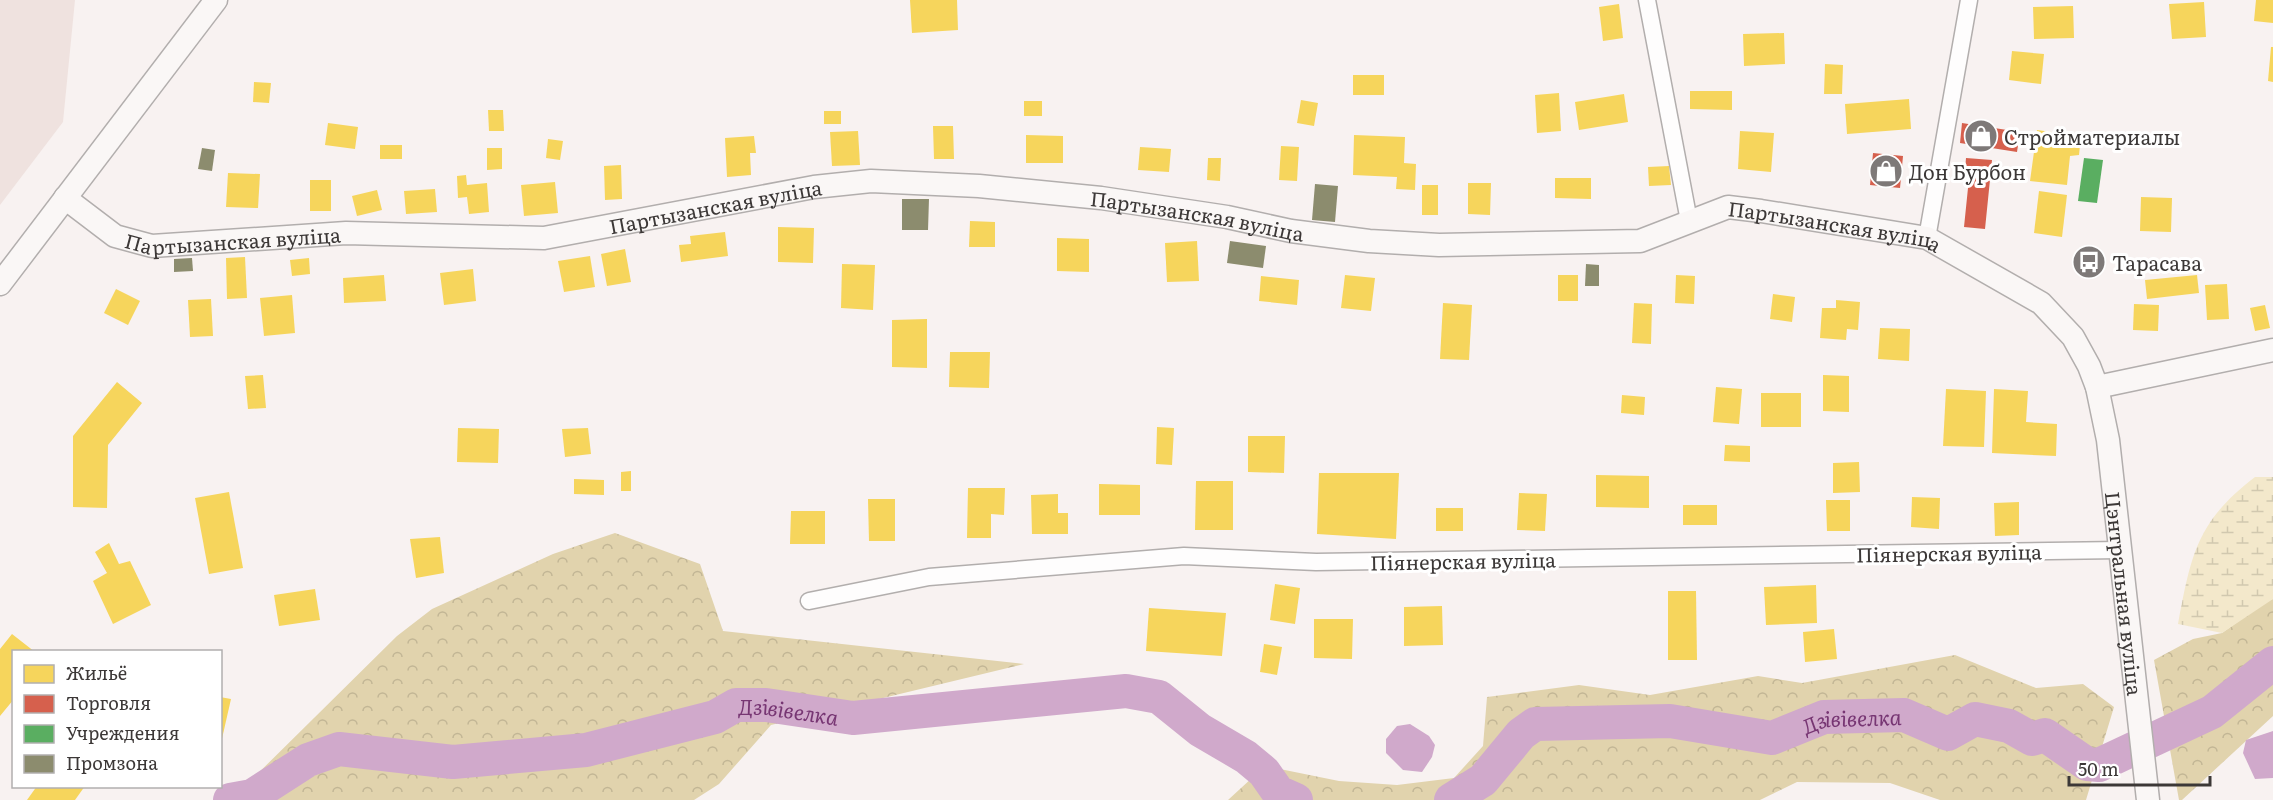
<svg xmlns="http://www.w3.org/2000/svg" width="2273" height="800" viewBox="0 0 2273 800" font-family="Literata,serif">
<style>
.built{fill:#efe2df}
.forest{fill:url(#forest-crowns)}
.wetland{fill:url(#wetland-marsh)}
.water{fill:#d0a9cb}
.homes{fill:#f6d55c}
.shops{fill:#d6604d}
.public{fill:#5aae61}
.industry{fill:#8c8c6e}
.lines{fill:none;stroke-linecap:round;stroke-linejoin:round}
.river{stroke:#d0a9cb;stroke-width:34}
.street-casing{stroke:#b2aead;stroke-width:19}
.secondary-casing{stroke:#b2aead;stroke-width:25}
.street{stroke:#fefdfd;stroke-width:16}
.secondary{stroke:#faf7f6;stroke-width:22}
.labels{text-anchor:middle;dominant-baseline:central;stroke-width:6;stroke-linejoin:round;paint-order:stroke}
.poi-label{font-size:20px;fill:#3c3837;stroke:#fff;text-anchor:start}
.street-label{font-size:20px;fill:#3c3837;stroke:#fff}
.water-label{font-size:21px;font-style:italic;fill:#773673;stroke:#fff}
</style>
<defs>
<pattern id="forest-crowns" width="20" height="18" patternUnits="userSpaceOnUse" patternTransform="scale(1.5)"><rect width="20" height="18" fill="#e1d3ad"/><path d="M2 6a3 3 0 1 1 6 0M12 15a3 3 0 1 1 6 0" fill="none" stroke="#c2b695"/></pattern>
<pattern id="wetland-marsh" width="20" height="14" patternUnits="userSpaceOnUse" patternTransform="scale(1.5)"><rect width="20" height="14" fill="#f3e8cb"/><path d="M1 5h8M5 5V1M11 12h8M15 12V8" fill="none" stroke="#d1c8af"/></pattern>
</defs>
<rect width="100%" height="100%" fill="#f8f2f1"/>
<polygon class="built" points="0,0 75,0 63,122 0,205"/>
<g class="forest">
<polygon points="615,533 700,564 723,631 1024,664 771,725 719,784 694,800 231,800 397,636 432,609 553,554"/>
<polygon points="2273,599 2273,716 2182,800 2179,800 2154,660 2193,639 2222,633 2267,601"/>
<polygon points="1955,655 2036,688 2083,684 2114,707 2086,800 1940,800 1890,783 1797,782 1760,800 1228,800 1265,766 1339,781 1397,785 1454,778 1483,746 1487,697 1579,685 1650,695 1758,676 1802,683"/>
</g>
<path class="wetland" d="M2255,477h18v122l-51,34 -44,-9c13,-68 18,-102 77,-147z"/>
<g class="water">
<path d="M1108,677c18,-1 42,5 51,20l-4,9c-20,-3 -39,-6 -53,-21z"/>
<polygon points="1410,724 1429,736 1435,745 1432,757 1422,772 1403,770 1386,753 1386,739 1397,726"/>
<polygon points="2273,731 2273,778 2255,779 2243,753 2246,740"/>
</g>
<g class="homes">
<polygon points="910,0 957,0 958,30 912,33"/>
<polygon points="2256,0 2273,0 2273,23 2254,21"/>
<polygon points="2204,2 2206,37 2172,39 2169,4"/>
<polygon points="1619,4 1623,38 1603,41 1599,7"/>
<polygon points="2073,6 2074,38 2034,39 2033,7"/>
<polygon points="1784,33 1785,64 1744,66 1743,34"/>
<polygon points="2271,47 2273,47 2273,82 2268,81"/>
<polygon points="2012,51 2044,54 2041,84 2009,80"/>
<polygon points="1825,64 1843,65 1842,94 1824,94"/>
<rect x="1353" y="75" width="31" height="20"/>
<polygon points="254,82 271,83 269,103 253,102"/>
<polygon points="1690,91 1732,91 1732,110 1690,109"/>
<polygon points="1559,93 1561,131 1537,133 1535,95"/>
<polygon points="1624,94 1628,122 1579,130 1575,102"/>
<polygon points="1909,99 1911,129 1847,134 1845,104"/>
<polygon points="1301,100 1318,103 1314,126 1297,123"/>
<rect x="1024" y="101" width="18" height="15"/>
<polygon points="488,110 503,110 504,131 489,131"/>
<rect x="824" y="111" width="17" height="13"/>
<polygon points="328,123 358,127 355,149 325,145"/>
<polygon points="933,126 953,126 954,159 934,159"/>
<polygon points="2037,130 2081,136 2079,155 2070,156 2067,185 2030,181"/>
<polygon points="858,131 860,165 832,166 830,132"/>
<polygon points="1740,131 1774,133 1771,172 1738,169"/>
<polygon points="1026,135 1063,136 1063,163 1026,163"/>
<polygon points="1354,135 1405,137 1404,163 1416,164 1415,190 1396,189 1397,177 1353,175"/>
<polygon points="754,136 756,153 750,153 751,175 727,177 725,138"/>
<polygon points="548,139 563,141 560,160 546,158"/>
<rect x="380" y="145" width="22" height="14"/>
<polygon points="1281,146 1299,147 1297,181 1279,180"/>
<polygon points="1140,147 1171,149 1169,172 1138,170"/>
<polygon points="487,148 502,148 502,169 487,170"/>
<polygon points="1208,158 1221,158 1220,181 1207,180"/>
<polygon points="621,165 622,199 605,200 604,166"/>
<polygon points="1669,166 1671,185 1649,186 1648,167"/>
<polygon points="228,173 260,174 258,208 226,207"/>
<polygon points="466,175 467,185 487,183 489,212 469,214 467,197 458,198 457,176"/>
<polygon points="1555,178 1591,178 1591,199 1555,198"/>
<rect x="310" y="180" width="21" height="31"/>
<polygon points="555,182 558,213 524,216 521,185"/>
<polygon points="1468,183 1491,183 1490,215 1468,214"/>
<rect x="1422" y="185" width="16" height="30"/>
<polygon points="435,189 437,212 406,214 404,191"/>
<polygon points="377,190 382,210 357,216 352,196"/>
<polygon points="2039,191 2067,195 2062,237 2034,233"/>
<polygon points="2141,197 2172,198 2171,232 2140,231"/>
<polygon points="970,221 995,222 995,247 969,247"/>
<polygon points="778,227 814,228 813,263 778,262"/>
<polygon points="725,232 728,256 681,262 679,245 691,244 690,236"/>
<polygon points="1057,238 1089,239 1089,272 1057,271"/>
<polygon points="1197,241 1199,281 1167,282 1165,243"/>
<polygon points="625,249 631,282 607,286 601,254"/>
<polygon points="590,256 595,287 564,292 558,261"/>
<polygon points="245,257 247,298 227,299 226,258"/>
<polygon points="309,258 310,274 292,276 290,260"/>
<polygon points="842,264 875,265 873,310 841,308"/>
<polygon points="473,269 476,301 444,305 440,273"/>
<polygon points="384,275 386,301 344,303 343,278"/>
<polygon points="1345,275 1375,278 1371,311 1341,308"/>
<rect x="1558" y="275" width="20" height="26"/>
<polygon points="1676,275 1695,276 1694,304 1675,303"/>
<polygon points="2197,275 2199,293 2147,299 2145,280"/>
<polygon points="1261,276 1299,280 1297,305 1259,301"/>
<polygon points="2227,284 2229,319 2207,320 2205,285"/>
<polygon points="116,289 140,301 128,325 104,313"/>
<polygon points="1773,294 1795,297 1792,322 1770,319"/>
<polygon points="292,295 295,333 264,336 260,298"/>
<polygon points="211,299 213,336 190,337 188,300"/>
<polygon points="1836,300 1860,302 1858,330 1847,329 1846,340 1820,338 1822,308 1836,308"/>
<polygon points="1443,303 1472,305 1469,360 1440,359"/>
<polygon points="1634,303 1652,304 1651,344 1632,343"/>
<polygon points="2134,304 2159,305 2158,331 2133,330"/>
<polygon points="2265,305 2270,328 2255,331 2250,308"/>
<polygon points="927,319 927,368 892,367 892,320"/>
<polygon points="1880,328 1910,329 1909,361 1878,359"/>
<polygon points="950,352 990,352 989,388 949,387"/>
<polygon points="263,375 266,408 248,409 245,376"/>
<polygon points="1823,375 1849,376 1849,412 1823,411"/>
<polygon points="117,382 142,403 108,445 107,508 73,507 73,436"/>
<polygon points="1716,387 1742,389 1739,424 1713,422"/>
<polygon points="1946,389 1986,391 1984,447 1943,446"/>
<polygon points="1994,389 2028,391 2026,422 2057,424 2056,456 1992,453"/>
<rect x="1761" y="393" width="40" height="34"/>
<polygon points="1622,395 1645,397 1644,415 1621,413"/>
<polygon points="1157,427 1174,428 1172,465 1156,464"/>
<polygon points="458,428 499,429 498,463 457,462"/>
<polygon points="588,428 591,454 565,457 562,429"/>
<polygon points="1248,436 1285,436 1284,473 1248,472"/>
<polygon points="1725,445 1750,446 1750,462 1724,461"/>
<polygon points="1859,462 1860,492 1833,493 1833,463"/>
<polygon points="631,471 631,491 621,491 621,472"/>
<polygon points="1319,473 1399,473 1396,539 1317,534"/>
<polygon points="1596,475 1649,476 1649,508 1596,507"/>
<polygon points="574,479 604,480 604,495 574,494"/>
<polygon points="1196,481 1233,481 1233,530 1195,530"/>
<polygon points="1099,484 1140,485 1140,515 1099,515"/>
<polygon points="968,488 1005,488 1004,515 991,514 991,538 967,538"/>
<polygon points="229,492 243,568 209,574 195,498"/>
<polygon points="1519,493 1547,494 1545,531 1517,530"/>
<polygon points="1058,494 1058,513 1068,513 1068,534 1032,534 1031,495"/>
<polygon points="1912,497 1940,498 1939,529 1911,527"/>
<polygon points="868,499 895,499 895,541 869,541"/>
<polygon points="1826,500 1850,500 1850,531 1827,531"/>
<polygon points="2019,502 2019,535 1995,536 1994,503"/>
<rect x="1683" y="505" width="34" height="20"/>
<rect x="1436" y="508" width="27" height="23"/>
<polygon points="791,511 825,511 825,544 790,544"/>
<polygon points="440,537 444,573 416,578 410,539"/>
<polygon points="109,543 119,564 130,561 151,605 113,624 93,581 107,573 95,552"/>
<polygon points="1275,584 1300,588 1295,624 1270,620"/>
<polygon points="1816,585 1817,623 1766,625 1764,587"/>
<polygon points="315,589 320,620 279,626 274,595"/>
<polygon points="1668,591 1696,591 1697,660 1668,660"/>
<polygon points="1442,606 1443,645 1404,646 1404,607"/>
<polygon points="1149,608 1226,613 1222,656 1146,651"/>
<polygon points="1314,619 1353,619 1352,659 1314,658"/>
<polygon points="1834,629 1837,659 1805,662 1803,632"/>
<polygon points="12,634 35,652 14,652 14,699 0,716 0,649"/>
<polygon points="1264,644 1282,647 1277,675 1260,672"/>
<polygon points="220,697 231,699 221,743 220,742"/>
<polygon points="37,786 85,786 75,800 27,800"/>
</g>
<g class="shops">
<polygon points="1962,123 2020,132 2017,152 1960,143"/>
<polygon points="1873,153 1903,156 1900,188 1870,185"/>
<polygon points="1966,158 1992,160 1985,229 1964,227 1968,188 1964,182"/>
</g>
<polygon class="public" points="2084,158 2103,160 2097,203 2078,201"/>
<g class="industry">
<polygon points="202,148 215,150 212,171 198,169"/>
<polygon points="1315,184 1338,186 1335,222 1312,220"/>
<polygon points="902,199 929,199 928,230 902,230"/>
<polygon points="1230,241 1266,246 1263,268 1227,263"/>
<polygon points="192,258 193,271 174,272 174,259"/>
<polygon points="1586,264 1599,265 1599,286 1585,286"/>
</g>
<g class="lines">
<g class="river">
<path id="s1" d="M230,800l22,-4 56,-36 31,-11 114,13 133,-12 129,-33 21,-12h30l87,13 273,-27 33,6 41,33 46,27 18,15 14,20 18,8"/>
<path id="s2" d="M1451,800l32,-20 38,-46 14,-10 135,-3 102,17 52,-21 80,-2 44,19 27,-15 34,7 23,13 13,-4 42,29 12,1 113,-53 61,-49"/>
</g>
<defs>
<g id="street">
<polyline points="1647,0 1689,221"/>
<polyline points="1927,238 1969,0"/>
<polyline points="809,601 929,577 1184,556 1316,562 2120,550"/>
</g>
<g id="secondary">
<path id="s3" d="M65,198l50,38 37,10 194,-13 198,5 270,-51 57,-6 108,5 122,12 126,19 64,14 78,10 70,4 201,-4 88,-34 33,4 166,27 114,65 32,34 16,29 8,21 11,53 40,360"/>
<polyline points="0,284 216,0"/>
<polyline points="2097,387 2273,350"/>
</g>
</defs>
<use href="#street" class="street-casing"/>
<use href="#secondary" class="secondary-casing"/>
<use href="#street" class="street"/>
<use href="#secondary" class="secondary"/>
</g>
<defs>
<symbol id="shop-disc" viewBox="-11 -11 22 22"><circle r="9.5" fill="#7e7978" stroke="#fff"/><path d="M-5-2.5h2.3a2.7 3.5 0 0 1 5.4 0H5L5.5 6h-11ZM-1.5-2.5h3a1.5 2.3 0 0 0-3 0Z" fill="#fff"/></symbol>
<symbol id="bus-disc" viewBox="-11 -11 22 22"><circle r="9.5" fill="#7e7978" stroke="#fff"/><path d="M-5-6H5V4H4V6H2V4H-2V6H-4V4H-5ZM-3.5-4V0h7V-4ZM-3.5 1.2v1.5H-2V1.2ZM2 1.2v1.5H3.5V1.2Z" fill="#fff"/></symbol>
</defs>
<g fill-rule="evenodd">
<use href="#shop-disc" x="1962" y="117" width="38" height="38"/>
<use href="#shop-disc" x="1867" y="152" width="38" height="38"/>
<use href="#bus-disc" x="2070" y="243" width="38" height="38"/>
</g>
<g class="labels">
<g class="poi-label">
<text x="2004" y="136">Стройматериалы</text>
<text x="1909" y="171">Дон Бурбон</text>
<text x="2112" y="262">Тарасава</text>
</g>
<g class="street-label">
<text stroke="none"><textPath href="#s3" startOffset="668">Партызанская вуліца</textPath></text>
<text stroke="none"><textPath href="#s3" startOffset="1154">Партызанская вуліца</textPath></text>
<text stroke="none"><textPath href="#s3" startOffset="1802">Партызанская вуліца</textPath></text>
<text stroke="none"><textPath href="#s3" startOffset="182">Партызанская вуліца</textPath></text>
<text transform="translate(1949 552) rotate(-1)">Піянерская вуліца</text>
<text transform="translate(1463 560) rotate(-1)">Піянерская вуліца</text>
<text stroke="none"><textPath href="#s3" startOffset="2337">Цэнтральная вуліца</textPath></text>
</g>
<g class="water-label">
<text stroke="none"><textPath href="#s1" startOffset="580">Дзівівелка</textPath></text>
<text stroke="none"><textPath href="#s2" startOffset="436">Дзівівелка</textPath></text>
</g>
</g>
<rect x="12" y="650" width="210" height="138" fill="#ffffff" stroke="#b1afaf" stroke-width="1.5"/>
<rect x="24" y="665" width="30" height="18" fill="#f6d55c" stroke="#b1afaf" stroke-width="1.5"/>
<text x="66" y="680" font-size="18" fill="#3c3837">Жильё</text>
<rect x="24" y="695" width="30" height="18" fill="#d6604d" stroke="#b1afaf" stroke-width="1.5"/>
<text x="66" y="710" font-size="18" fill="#3c3837">Торговля</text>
<rect x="24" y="725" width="30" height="18" fill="#5aae61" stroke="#b1afaf" stroke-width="1.5"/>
<text x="66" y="740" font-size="18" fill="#3c3837">Учреждения</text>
<rect x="24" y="755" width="30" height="18" fill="#8c8c6e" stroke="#b1afaf" stroke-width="1.5"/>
<text x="66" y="770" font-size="18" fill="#3c3837">Промзона</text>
<path d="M2069 776v9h141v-9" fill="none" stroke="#3c3837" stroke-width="3"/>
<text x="2078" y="776" font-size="18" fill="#3c3837" stroke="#ffffff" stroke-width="4.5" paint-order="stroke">50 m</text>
</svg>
